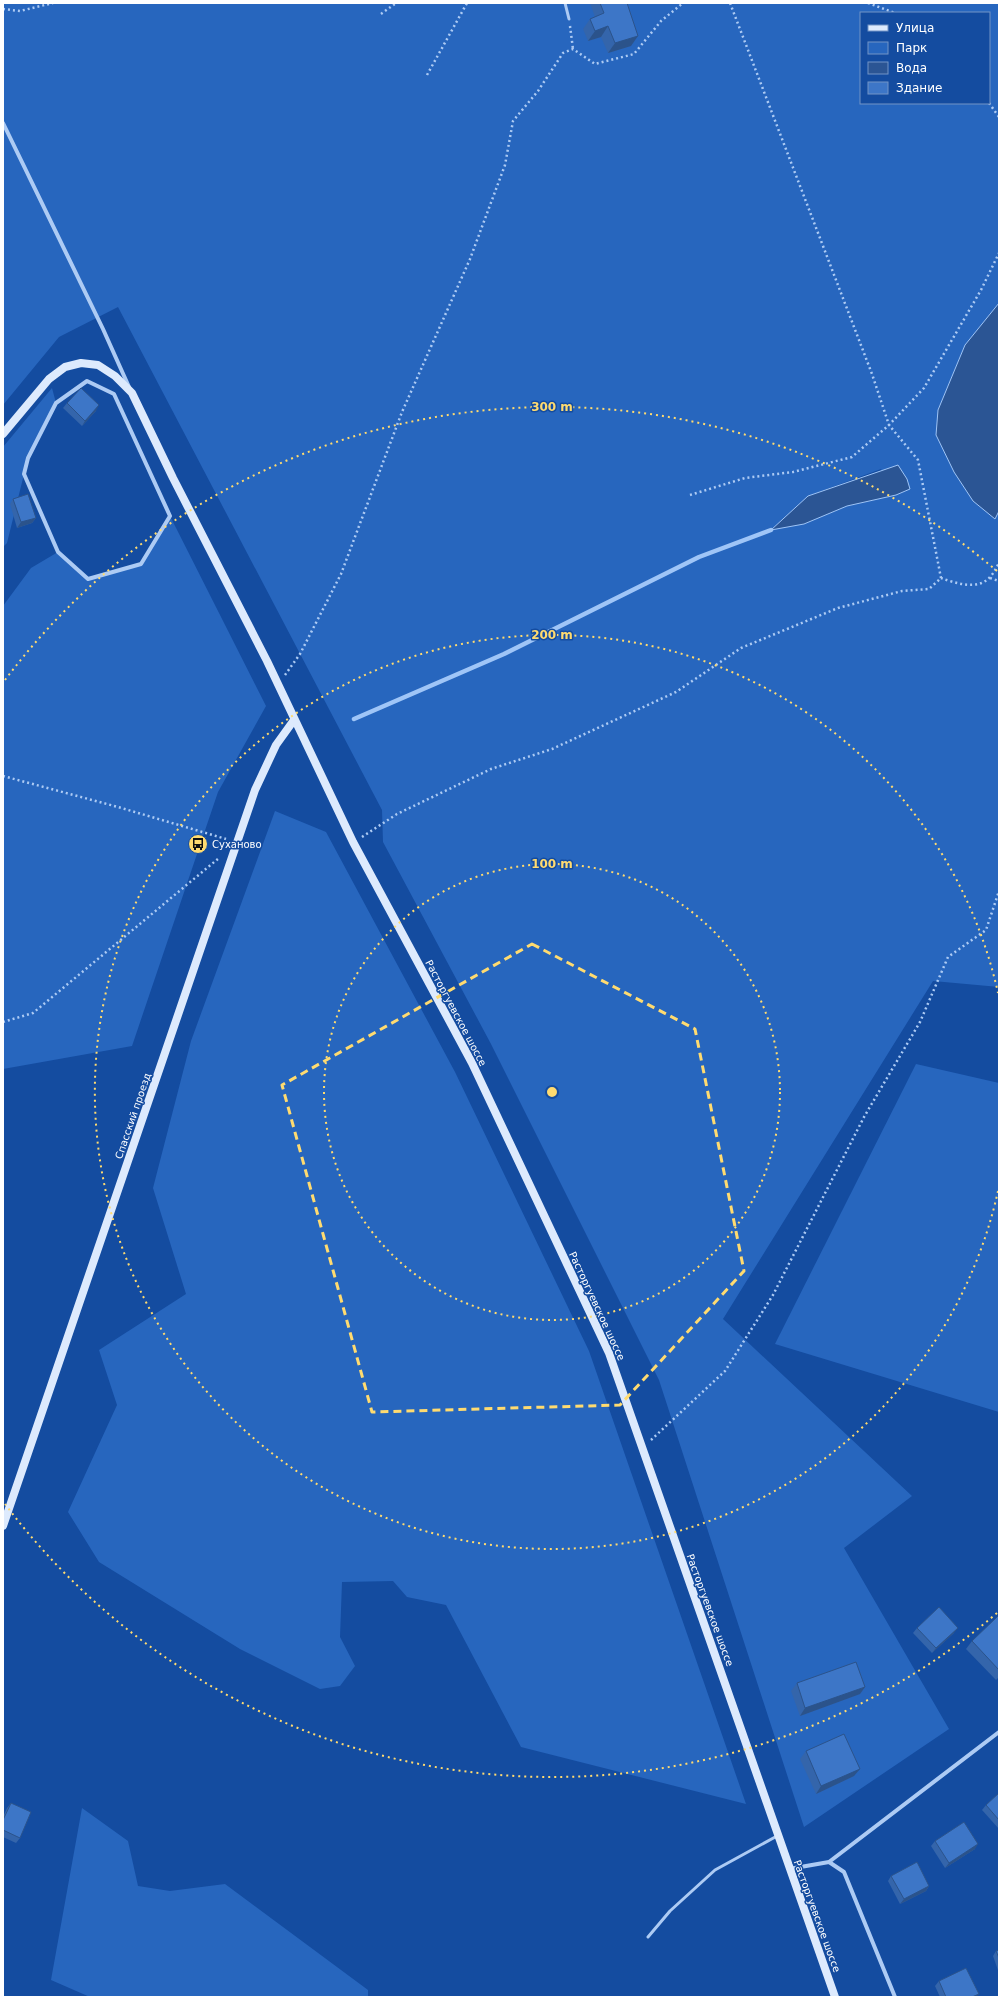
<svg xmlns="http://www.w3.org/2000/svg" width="1002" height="2000" viewBox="0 0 1002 2000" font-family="'DejaVu Sans',sans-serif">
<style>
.green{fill:#2766be;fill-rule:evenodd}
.water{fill:#2b5594;stroke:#9fc5f7}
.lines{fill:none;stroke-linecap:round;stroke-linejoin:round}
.stream{stroke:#9fc5f7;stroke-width:4.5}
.path{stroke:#adcbf4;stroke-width:2.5;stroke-dasharray:2 3;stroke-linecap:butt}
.lane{stroke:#adcbf4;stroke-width:3}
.street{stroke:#adcbf4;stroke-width:4}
.secondary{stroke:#ddeafd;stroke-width:8}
.wall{fill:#3465ab}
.shaded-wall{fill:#2b538b}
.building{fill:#3d76c7;stroke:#2b538b}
.marked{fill:none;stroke:#ffdb70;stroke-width:3;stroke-dasharray:8 5;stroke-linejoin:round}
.ring{fill:none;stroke:#ffdb70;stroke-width:2;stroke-dasharray:2 4}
.labels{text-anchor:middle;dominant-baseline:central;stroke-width:3;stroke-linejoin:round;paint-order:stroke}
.poi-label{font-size:10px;fill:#fff;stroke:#144ca0;text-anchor:start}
.street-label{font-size:10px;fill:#fff;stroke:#144ca0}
.centre{fill:#ffdb70;stroke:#144ca0;stroke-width:2}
.ring-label{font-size:12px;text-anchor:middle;font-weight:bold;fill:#ffdb70;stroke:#144ca0;stroke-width:3;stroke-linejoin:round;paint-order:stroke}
</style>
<rect width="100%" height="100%" fill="#144ca0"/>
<g class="green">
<path d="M3,3h996v300l-34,42 -27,65 57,109 4,-8v476l-66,-6 -210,338 189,177 -68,52 105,181 -145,98 -145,-447 -168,-336 -108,-202 -1,-32 -264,-503 -59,30 -56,68zM861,13h128v90h-128zM881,469l15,26 -49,11 -43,18 -32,5 36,-33z"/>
<polygon points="52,388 56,403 28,458 7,543 3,547 3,447"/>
<polygon points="170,516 266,706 218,792 132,1046 3,1069 3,606 31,568 58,552 88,579 141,564"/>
<polygon points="275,811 326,832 455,1072 589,1351 746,1804 521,1747 446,1605 407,1597 393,1581 342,1582 340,1637 355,1666 340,1686 320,1689 240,1649 99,1562 68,1512 117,1405 99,1350 186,1294 153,1188 191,1041"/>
<polygon points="916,1064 999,1083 999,1412 775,1344"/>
<polygon points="82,1808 128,1841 138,1886 170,1891 225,1884 368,1990 368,1997 90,1997 51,1980"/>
</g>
<g class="water">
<polygon points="999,303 999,511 995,519 973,501 954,472 936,435 938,410 965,345"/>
<polygon points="898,465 907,479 910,489 896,495 847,506 804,524 771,530 808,496"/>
</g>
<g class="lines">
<polyline class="stream" points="354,719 504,654 699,557 771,530"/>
<g class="path">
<polyline points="730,3 872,374 889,425 918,460 941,578"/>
<polyline points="868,3 895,13"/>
<polyline points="3,9 20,11 53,3"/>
<polyline points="381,14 396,3"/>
<polyline points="570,26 573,49"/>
<polyline points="427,75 467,3"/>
<polyline points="989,103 999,117"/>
<polyline points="690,495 745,478 793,472 852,457 889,425 924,388 981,290 999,253"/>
<path d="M941,578c14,5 37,13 49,-1 4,-4 6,-9 9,-14"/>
<polyline points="990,578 999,581"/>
<polyline points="285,675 300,654 341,574 402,412 470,259 505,165 513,121 538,91 563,53 573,49 595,64 634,54 661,21 683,3"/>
<polyline points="3,776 118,807 226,839"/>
<polyline points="362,837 397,814 491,769 552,749 676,692 741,648 838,608 902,591 929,589 941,578"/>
<polyline points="3,1022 33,1013 219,858"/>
<polyline points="651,1440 725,1371 773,1295 864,1117 920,1022 948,957 986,930 999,891"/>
</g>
<g class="lane">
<polyline points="565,3 569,19"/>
<polyline points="648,1937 670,1911 715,1870 777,1836"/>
</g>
<g class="street">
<polyline points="3,123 103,329 129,387"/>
<polygon points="87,381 114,394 170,516 141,564 88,579 58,552 24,474 28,458 56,403"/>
<polyline points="829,1862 844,1872 895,1997"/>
<polyline points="789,1869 829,1862 999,1732"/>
</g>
<g class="secondary">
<polyline points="3,434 49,379 65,367 81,363 98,365 115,376 132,393 173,478 267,661 353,842 472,1063 609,1353 835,1997"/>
<polyline points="3,1526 255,790 276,745 294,720"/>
</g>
</g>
<g class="wall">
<polygon points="590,3 627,3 631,46 608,53 601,37 588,41 583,29 590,19 595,17"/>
<polygon points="67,403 96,411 82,426 63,408"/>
<polygon points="13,499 36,518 32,523 17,528 10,504"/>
<polygon points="999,1617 999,1677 996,1680 966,1649 972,1641"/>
<polygon points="917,1628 954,1633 932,1653 913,1633"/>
<polygon points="797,1683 865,1687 860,1694 800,1716 791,1691"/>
<polygon points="806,1751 854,1776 816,1794 800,1759"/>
<polygon points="999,1793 999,1829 982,1810 986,1805"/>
<polygon points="11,1803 20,1838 16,1843 3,1837 3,1817 7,1808"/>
<polygon points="935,1841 975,1849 945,1868 931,1846"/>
<polygon points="891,1876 929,1886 926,1891 900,1904 888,1881"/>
<polygon points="999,1950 999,1973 993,1956 996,1951"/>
<polygon points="939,1981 976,1997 940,1997 935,1986"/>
</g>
<g class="shaded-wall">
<polygon points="608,26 601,37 588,41 595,31"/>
<polygon points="638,36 631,46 608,53 615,43"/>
<polygon points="99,405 96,411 82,426 85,421"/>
<polygon points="36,518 32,523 17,528 21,522"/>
<polygon points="958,1628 954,1633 932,1653 936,1648"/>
<polygon points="865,1687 860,1694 800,1716 805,1708"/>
<polygon points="860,1769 854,1776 816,1794 821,1786"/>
<polygon points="978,1844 975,1849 945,1868 949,1863"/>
<polygon points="929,1886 926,1891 900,1904 904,1899"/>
<polygon points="979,1994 976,1997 972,1997"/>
</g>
<g class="building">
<polygon points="600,3 627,3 638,36 615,43 608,26 595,31 590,19 604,13"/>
<polygon points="81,388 99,405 85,421 67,403"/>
<polygon points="28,494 36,518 21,522 13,499"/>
<polygon points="939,1607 958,1628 936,1648 917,1628"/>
<polygon points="998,1616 999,1617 999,1670 972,1641"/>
<polygon points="856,1662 865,1687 805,1708 797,1683"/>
<polygon points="844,1734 860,1769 821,1786 806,1751"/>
<polygon points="999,1793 999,1820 986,1805"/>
<polygon points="11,1803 31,1812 20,1838 3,1830 3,1820"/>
<polygon points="964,1822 978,1844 949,1863 935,1841"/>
<polygon points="917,1862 929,1886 904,1899 891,1876"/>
<polygon points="999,1950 999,1958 996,1951"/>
<polygon points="966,1968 979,1994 972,1997 946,1997 939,1981"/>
</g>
<path class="marked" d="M532,944l163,85 49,242 -124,134 -248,7 -90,-327z"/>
<g class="ring">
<circle cx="552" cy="1092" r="228"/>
<path d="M998 1191A457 457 0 1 1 998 993"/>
<path d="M997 1613A685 685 0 0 1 5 1504M5 680A685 685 0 0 1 997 571"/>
</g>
<defs>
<symbol id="bus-disc" viewBox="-11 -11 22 22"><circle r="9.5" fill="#ffdb70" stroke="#144ca0"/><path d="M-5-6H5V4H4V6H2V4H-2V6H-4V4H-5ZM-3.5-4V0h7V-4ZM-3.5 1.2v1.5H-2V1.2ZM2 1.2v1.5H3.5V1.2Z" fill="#111"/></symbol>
</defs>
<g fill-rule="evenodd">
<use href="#bus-disc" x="187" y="833" width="22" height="22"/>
</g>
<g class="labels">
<g class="poi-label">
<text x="212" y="844">Суханово</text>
</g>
<g class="street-label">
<text transform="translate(456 1013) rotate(62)">Расторгуевское шоссе</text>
<text transform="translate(133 1116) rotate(-71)">Спасский проезд</text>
<text transform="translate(597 1306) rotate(65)">Расторгуевское шоссе</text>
<text transform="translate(710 1610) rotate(70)">Расторгуевское шоссе</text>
<text transform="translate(817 1916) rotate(70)">Расторгуевское шоссе</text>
</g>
</g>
<circle cx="552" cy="1092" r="6" class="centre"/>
<g class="ring-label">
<text x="552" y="411">300 m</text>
<text x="552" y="639">200 m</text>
<text x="552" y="868">100 m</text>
</g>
<rect width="1002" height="2000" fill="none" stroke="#ffffff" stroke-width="8"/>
<rect x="860" y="12" width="130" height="92" fill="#144ca0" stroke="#7294c6"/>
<rect x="868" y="25" width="20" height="6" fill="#ddeafd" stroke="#7294c6"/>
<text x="896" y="32" font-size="12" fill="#ffffff">Улица</text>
<rect x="868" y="42" width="20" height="12" fill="#2766be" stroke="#7294c6"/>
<text x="896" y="52" font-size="12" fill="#ffffff">Парк</text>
<rect x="868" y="62" width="20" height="12" fill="#2b5594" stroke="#7294c6"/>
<text x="896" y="72" font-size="12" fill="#ffffff">Вода</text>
<rect x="868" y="82" width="20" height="12" fill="#3d76c7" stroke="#7294c6"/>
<text x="896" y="92" font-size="12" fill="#ffffff">Здание</text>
</svg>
